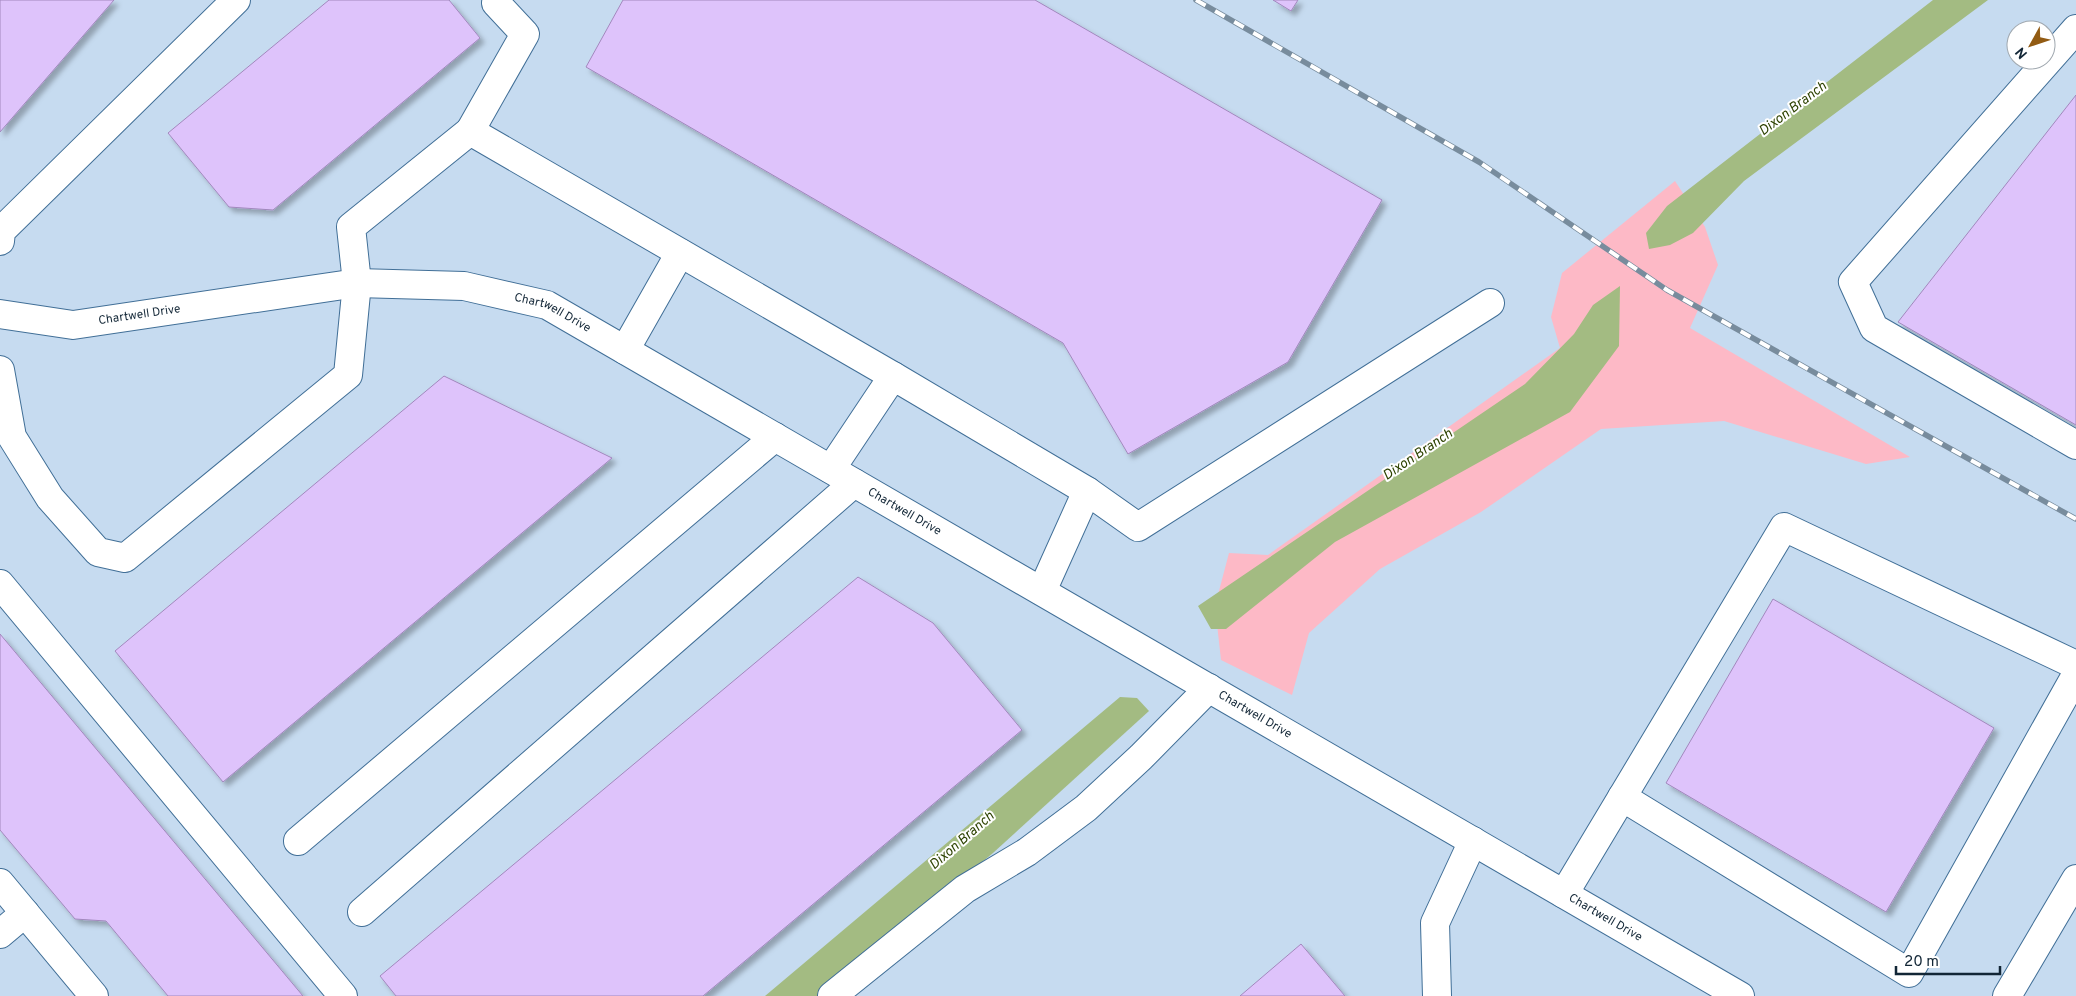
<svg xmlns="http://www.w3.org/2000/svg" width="2076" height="996" viewBox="0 0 2076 996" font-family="Overpass,sans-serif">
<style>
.built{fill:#c6dbf0;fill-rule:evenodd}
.green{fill:#fdb9c6}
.water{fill:#a3bb82}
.building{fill:#dec3fb;stroke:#a288bd;filter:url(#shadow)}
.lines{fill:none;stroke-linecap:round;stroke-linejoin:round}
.minor-casing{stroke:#416f97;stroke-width:30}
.minor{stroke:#fff;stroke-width:28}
.rail-casing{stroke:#788c9d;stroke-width:5.5}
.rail{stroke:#fff;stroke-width:4;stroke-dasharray:11;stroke-linecap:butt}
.labels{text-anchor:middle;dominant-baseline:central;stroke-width:4;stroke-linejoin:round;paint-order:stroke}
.street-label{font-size:12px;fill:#122636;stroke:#fff}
.water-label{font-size:14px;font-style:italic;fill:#2d4200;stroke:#fff}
</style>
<defs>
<filter id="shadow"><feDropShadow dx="4.5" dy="4.5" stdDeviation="2.5" flood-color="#0004"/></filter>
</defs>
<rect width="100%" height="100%" fill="#d9ecfe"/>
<path class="built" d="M0,0h2076v996h-2076zM2016,30h30v30h-30z"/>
<polygon class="green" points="1675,181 1705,227 1718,265 1690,328 1910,457 1866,464 1724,421 1601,429 1481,512 1380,569 1309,633 1292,695 1221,660 1215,606 1229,553 1268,555 1560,348 1551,317 1562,273"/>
<g class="water">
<polygon points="1933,0 1988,0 1744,181 1693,233 1670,245 1649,249 1646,233 1667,206"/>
<polygon points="1620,286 1619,346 1570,412 1335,542 1226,629 1211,629 1198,606 1525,384 1574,334 1593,305"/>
<polygon points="1120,697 1137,698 1149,711 993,853 820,996 765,996"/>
</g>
<g class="building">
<polygon points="0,0 114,0 0,132"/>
<polygon points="329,0 449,0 480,38 273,210 229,207 168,133"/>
<polygon points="623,0 1035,0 1382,200 1288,362 1128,454 1063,343 586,67"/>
<polygon points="1273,0 1298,0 1291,11"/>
<polygon points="2076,95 2076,425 1898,322"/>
<polygon points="444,376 612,458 223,782 115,651"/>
<polygon points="858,577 933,623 1022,730 703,996 396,996 380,976"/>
<polygon points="1773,599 1994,728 1886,912 1666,783"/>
<polygon points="0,634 303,996 168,996 106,921 75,919 0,830"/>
<polygon points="1301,944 1345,996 1240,996"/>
</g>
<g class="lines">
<defs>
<g id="minor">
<polyline points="2076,29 1853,282 1874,328 2076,445"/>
<polyline points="470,131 525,34 496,3 498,0"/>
<polyline points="0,241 1,231 236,0"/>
<path id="s1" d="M0,314l73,11 284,-42 107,3 83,19 1193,691"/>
<polyline points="625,350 680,253"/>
<polyline points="0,370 12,437 50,498 98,552 125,558 348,375 357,283 351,227 470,131 893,376"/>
<polyline points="831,469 893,376 1087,491 1042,591"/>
<polyline points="1087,491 1138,527 1490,303"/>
<polyline points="0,584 343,996"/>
<polyline points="1622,797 1909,973 2076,675"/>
<polyline points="298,841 775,437"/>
<polyline points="0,883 94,996"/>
<polyline points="1564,894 1784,527 2076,665"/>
<polyline points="362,912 854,483"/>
<polyline points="0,934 25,913"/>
<polyline points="832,996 965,889 1027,852 1086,808 1141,757 1209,688"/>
<polyline points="1437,996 1435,923 1473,841"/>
<polyline points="2007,996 2076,879"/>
</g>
</defs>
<use href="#minor" class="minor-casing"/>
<use href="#minor" class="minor"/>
<defs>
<polyline id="rail" points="1196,0 1479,162 1667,290 2076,519"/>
</defs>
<use href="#rail" class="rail-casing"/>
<use href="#rail" class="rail"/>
</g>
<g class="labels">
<g class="street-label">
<text stroke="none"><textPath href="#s1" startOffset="141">Chartwell Drive</textPath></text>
<text stroke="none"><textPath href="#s1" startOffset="561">Chartwell Drive</textPath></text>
<text stroke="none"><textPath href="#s1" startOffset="966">Chartwell Drive</textPath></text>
<text stroke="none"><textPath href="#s1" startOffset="1371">Chartwell Drive</textPath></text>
<text stroke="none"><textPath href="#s1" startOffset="1776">Chartwell Drive</textPath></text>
</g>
<g class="water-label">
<text transform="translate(1793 109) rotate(-37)">Dixon Branch</text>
<text transform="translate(1418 455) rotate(-34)">Dixon Branch</text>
<text transform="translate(962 841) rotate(-41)">Dixon Branch</text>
</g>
</g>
<g transform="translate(2031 45) rotate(230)"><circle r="24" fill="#ffffff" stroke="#a0a8af"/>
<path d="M0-4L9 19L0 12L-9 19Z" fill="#925b13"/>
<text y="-8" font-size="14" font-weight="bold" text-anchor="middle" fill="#122636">N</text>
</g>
<path d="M1896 966v8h104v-8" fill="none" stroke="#122636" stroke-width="2.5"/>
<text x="1904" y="966" font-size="15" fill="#122636" stroke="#ffffff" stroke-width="4" paint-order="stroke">20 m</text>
</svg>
